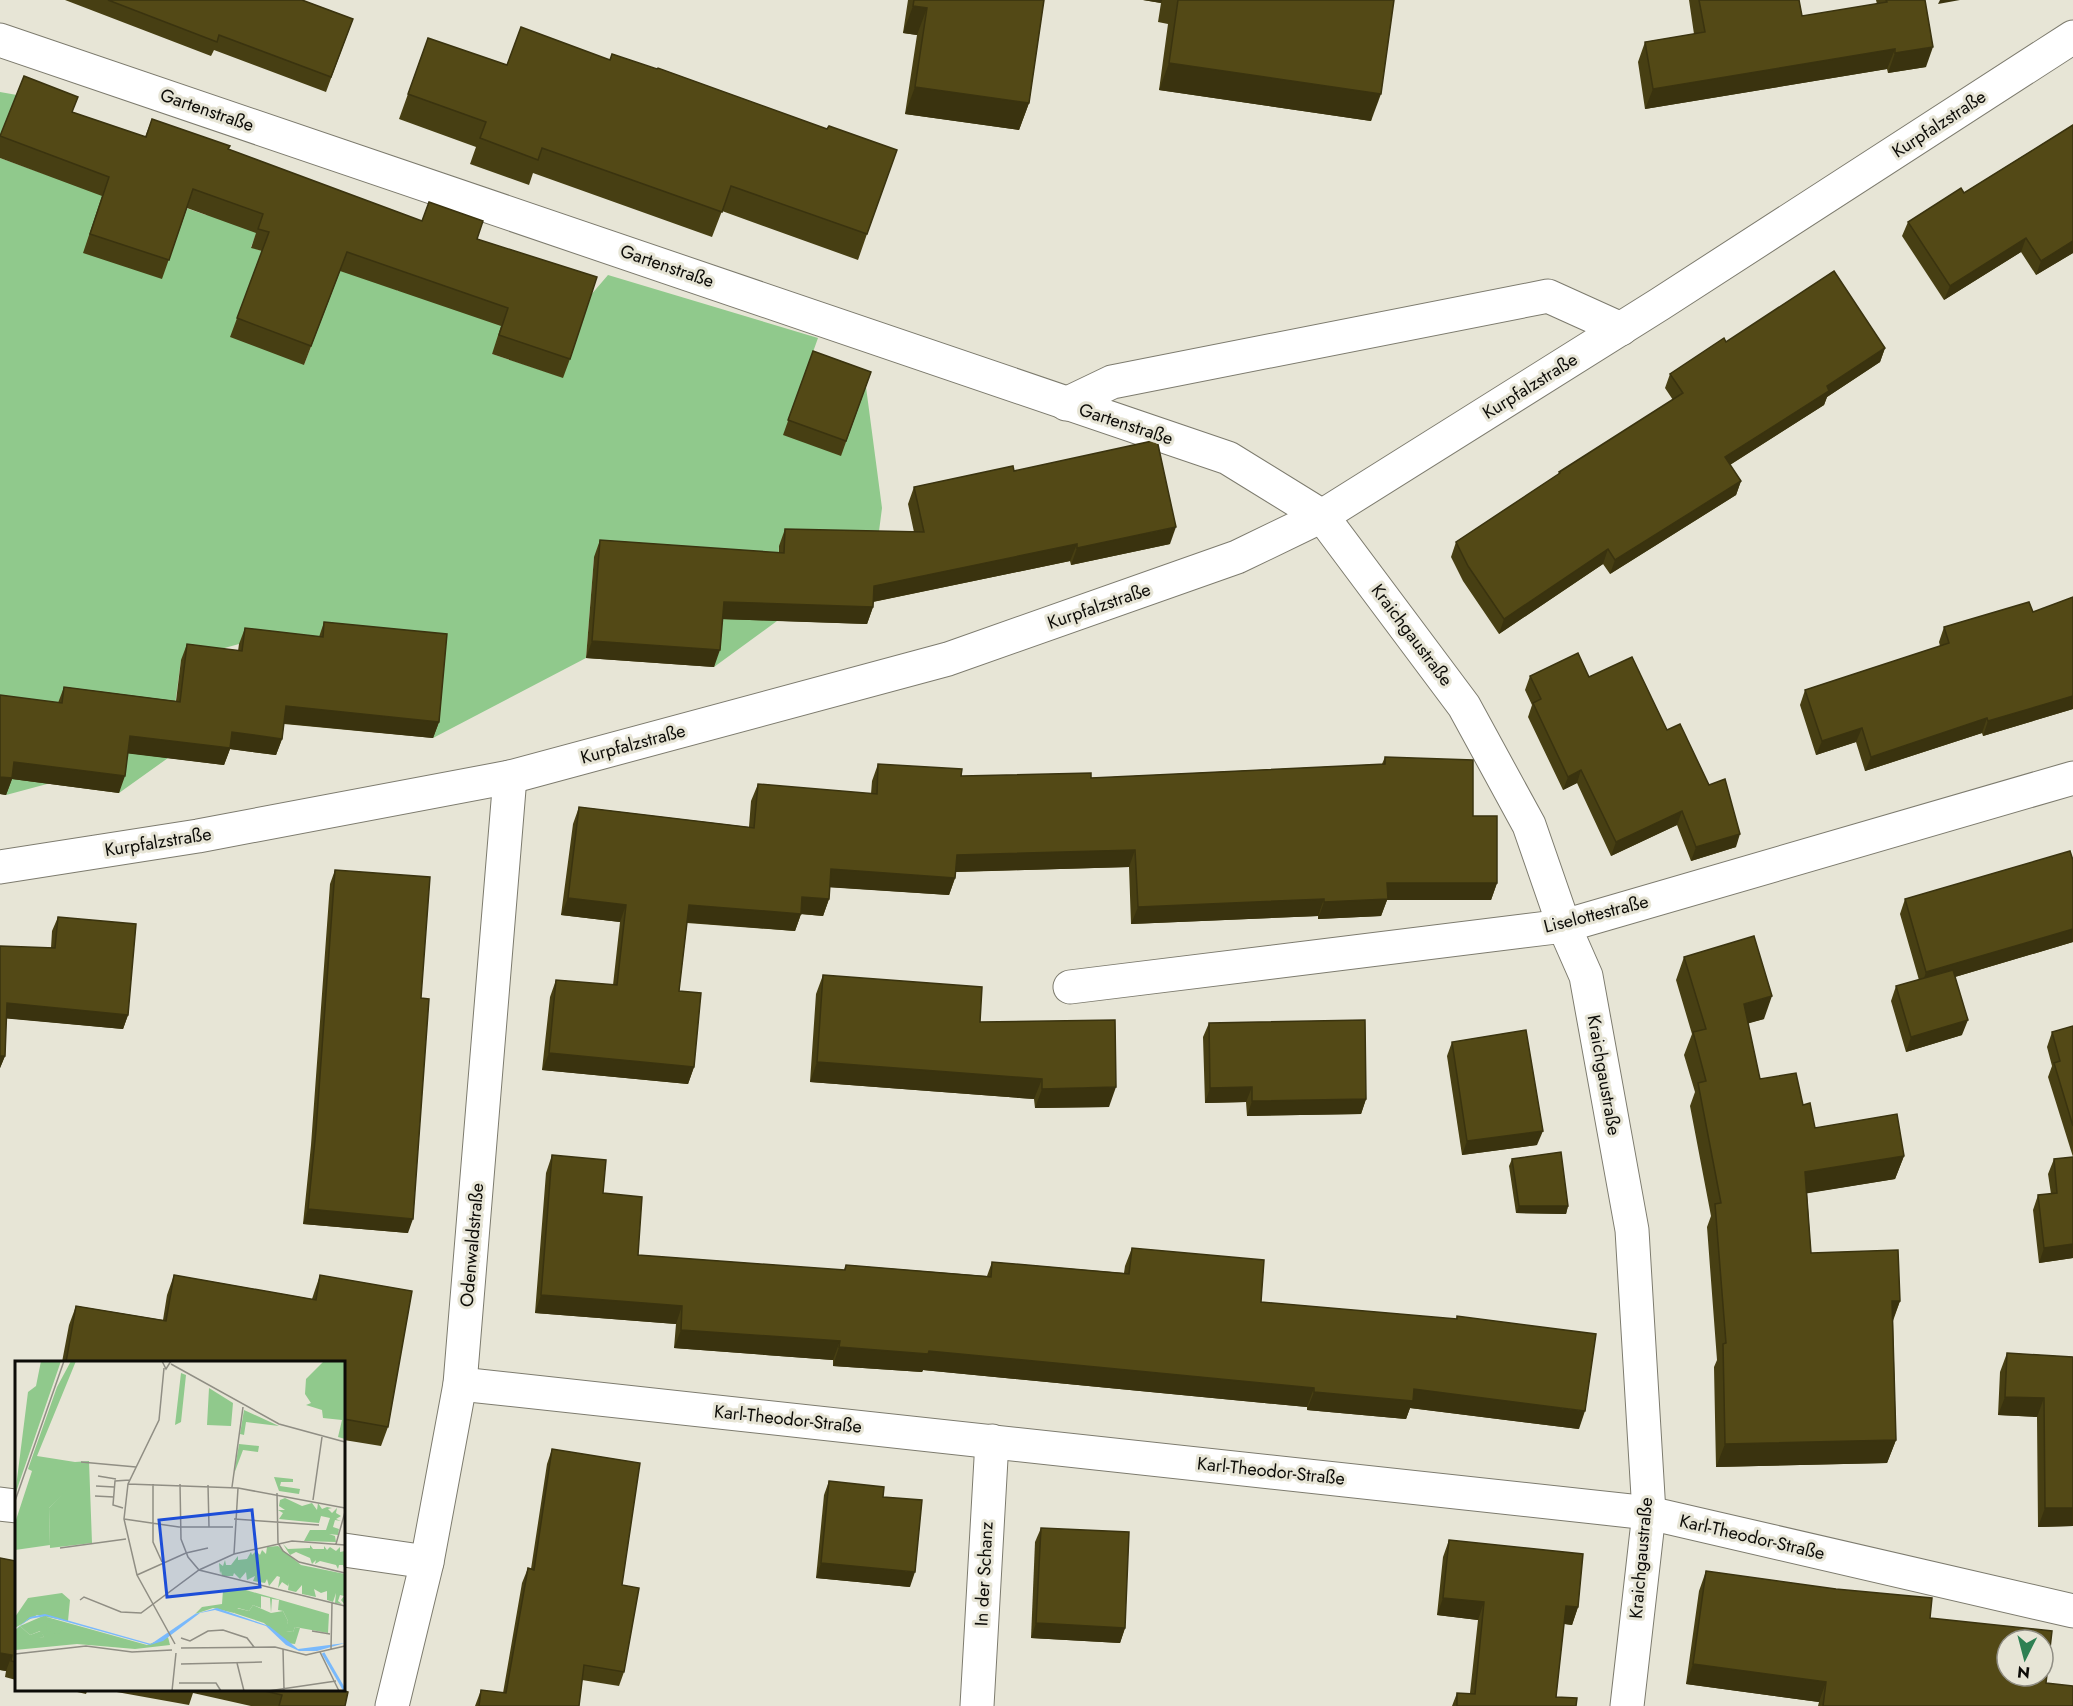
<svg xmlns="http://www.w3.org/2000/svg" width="2073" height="1706" viewBox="0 0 2073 1706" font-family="Jost,sans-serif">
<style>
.garden{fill:#90c98c}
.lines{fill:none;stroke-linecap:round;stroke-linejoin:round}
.minor-casing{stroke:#7d7b6e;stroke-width:35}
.minor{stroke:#fff;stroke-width:33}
.wall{fill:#473f13}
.shaded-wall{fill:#3a330f}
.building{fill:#534916;stroke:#3a330f;stroke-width:1.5;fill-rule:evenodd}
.labels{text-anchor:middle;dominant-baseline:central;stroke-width:6;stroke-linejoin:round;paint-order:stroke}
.street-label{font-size:18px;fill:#0d0c08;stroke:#e7e5d6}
.inset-river{fill:none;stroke:#79b9fc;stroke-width:3}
.inset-road{fill:none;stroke:#908e84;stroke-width:1.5}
.view{fill:#1d4ed8;fill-opacity:0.15;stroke:#1d4ed8;stroke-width:3}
.inset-edge{fill:none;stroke:#0d0c08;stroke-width:3}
</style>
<rect width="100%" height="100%" fill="#e7e5d6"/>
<g class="garden">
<polygon points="0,92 17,95 0,138"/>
<polygon points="0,158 47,175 186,208 206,215 274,188 251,247 262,251 304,365 359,220 422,220 397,291 533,278 492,354 562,377 590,296 608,275 818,338 808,366 866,387 882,508 867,624 779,546 777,621 714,667 721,566 594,557 586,658 433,738 289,650 239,644 181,660 168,758 119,793 129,713 47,784 6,795 16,715 0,713"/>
</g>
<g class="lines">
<defs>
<g id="minor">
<polyline points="0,40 1228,458 1322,516 1464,706 1529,825 1564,926 1586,976 1632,1230 1649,1513 1627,1706"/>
<polyline points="1066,404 1112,382 1548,296 1621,329"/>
<polyline points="0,867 198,836 510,777 948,659 1237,557 1322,516 1660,304 2073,37"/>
<polyline points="1070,987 1564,926 2073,778"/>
<polyline points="460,1384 1649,1513 2073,1611"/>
<polyline points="0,1504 16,1506"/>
<polyline points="344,1550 427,1562"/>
<polyline points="392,1706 427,1562 460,1384 510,777"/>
<polyline points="977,1706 992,1441"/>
</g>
</defs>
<use href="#minor" class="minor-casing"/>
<use href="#minor" class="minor"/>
</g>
<g class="wall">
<polygon points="65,0 302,0 353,19 326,92 214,50 211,56"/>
<polygon points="908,0 1044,0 1029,103 1019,130 905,114 917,35 903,33"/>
<polygon points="1143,0 1394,0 1371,121 1159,90 1168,24 1158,22 1161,3"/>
<polygon points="1689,0 1799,0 1802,16 1877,4 1876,0 1925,0 1926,67 1888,73 1887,69 1645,109 1638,62 1645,42 1694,34"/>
<polygon points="428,38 867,234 858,260 722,211 712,237 533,173 529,185 470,164 476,147 399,119"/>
<polygon points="24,76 72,112 145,137 152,119 228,149 421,221 477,239 570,359 563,378 492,354 501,326 340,271 304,365 230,337 262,251 251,248 256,233 187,208 162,279 83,253 102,196 0,158 0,137"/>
<polygon points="2073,125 2073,253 2036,275 2021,252 1944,300 1902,236 1908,222 1964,193"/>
<polygon points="1726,342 1885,348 1880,362 1827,397 1824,405 1730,465 1741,481 1736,495 1610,574 1603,564 1499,634 1463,581 1451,557 1456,542 1558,475 1559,472 1673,400 1665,388 1670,374"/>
<polygon points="813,351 871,372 841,456 783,435"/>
<polygon points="1014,471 1170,544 1071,565 1070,561 873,602 873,607 867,624 723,619 714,667 586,658 594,557 600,540 779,553 779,546 785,529 914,532 908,504 914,487"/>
<polygon points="2073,597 2073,709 1983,736 1982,733 1865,771 1856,742 1816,755 1800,705 1805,690 1940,646 1939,642 1944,627 2033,612"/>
<polygon points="324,622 439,722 433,738 284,724 282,739 276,755 230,749 224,765 128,753 119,793 12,779 6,795 0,794 0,695 58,703 64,687 176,701 181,660 187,644 238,651 239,644 245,628 319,637"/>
<polygon points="1530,676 1589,677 1667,730 1736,847 1691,861 1677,825 1611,856 1577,783 1563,790 1528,717 1532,705 1525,690"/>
<polygon points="1385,757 1473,816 1497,883 1491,900 1387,900 1381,916 1318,919 1318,916 1131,924 1129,867 956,872 955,878 949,895 830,887 829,899 823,916 801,914 795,931 687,923 679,991 694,1067 688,1084 542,1070 550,997 556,980 613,985 620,922 561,915 573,824 579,807 749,827 751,801 758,784 871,794 872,781 878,764 961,776 1091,778 1382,764"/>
<polygon points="2073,860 2073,942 1955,977 1962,1035 1906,1052 1891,1001 1896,986 1919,980 1900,914 1905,899"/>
<polygon points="335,870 408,1233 303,1224 311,1145 330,884"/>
<polygon points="58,917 128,1015 123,1029 6,1018 5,1056 0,1068 0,946 51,948 52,931"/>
<polygon points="1684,957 1764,1019 1748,1023 1760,1079 1803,1105 1815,1128 1904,1156 1895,1179 1807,1193 1811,1253 1900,1301 1893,1321 1896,1440 1887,1463 1716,1467 1714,1367 1717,1360 1707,1227 1711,1216 1690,1106 1695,1092 1684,1055 1692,1034 1676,980"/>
<polygon points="823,975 980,1022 1109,1107 1035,1108 1034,1099 810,1082 816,994"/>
<polygon points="1209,1023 1366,1099 1361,1114 1247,1116 1246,1102 1205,1103 1203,1037"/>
<polygon points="2073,1026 2073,1258 2039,1263 2033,1210 2038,1195 2051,1194 2048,1174 2054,1159 2073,1157 2048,1077 2052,1066 2047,1047 2052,1032"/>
<polygon points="1452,1042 1537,1145 1462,1155 1447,1056"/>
<polygon points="552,1155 603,1193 638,1255 844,1270 846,1265 987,1276 992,1262 1124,1273 1125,1266 1132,1248 1261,1302 1456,1319 1457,1316 1579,1429 1410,1408 1406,1419 1307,1410 1307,1407 923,1370 922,1372 833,1366 833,1360 674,1348 676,1324 535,1313 546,1173"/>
<polygon points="1512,1159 1568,1206 1566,1214 1516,1213 1509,1166"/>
<polygon points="174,1275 312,1299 320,1275 388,1427 381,1446 344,1440 344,1362 62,1362 69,1325 76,1306 163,1320 167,1295"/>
<polygon points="2007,1353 2073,1357 2073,1526 2038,1527 2037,1417 1998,1415 2000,1372"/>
<polygon points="552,1449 622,1585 624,1672 619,1686 582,1680 579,1706 475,1706 481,1690 503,1693 522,1583 528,1568 531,1569 547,1464"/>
<polygon points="829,1481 910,1587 816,1578 824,1495"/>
<polygon points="1041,1528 1125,1628 1120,1643 1031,1638 1035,1542"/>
<polygon points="1449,1540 1578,1607 1572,1625 1564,1624 1556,1697 1576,1706 1452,1706 1457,1693 1470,1693 1478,1620 1437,1615 1443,1557"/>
<polygon points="0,1558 16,1561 16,1680 5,1677 6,1671 0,1670"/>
<polygon points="1706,1571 1930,1618 2046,1683 2073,1706 1818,1706 1819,1702 1686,1684 1699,1591"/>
<polygon points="64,1689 88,1689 86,1694"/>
<polygon points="100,1689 339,1689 345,1706 251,1706 193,1693 189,1705"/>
</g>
<g class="shaded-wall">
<polygon points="1143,0 1162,0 1161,3"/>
<polygon points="1940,0 1960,0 1938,4"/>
<polygon points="913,6 927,8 917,35 903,33"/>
<polygon points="1933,47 1926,67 1888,73 1895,53"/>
<polygon points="1895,49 1887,69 1645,109 1653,89"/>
<polygon points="1169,63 1381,94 1371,121 1159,90"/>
<polygon points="915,87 1029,103 1019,130 905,114"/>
<polygon points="2026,238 2021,252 1944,300 1950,286"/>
<polygon points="2073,241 2073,253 2036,275 2041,261"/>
<polygon points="1885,348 1880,362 1827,397 1824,405 1720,471 1725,457 1827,386"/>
<polygon points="1741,481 1736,495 1610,574 1615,560"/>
<polygon points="1176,527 1170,544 1071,565 1077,548"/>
<polygon points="1077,544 1070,561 867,603 874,586"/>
<polygon points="1608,549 1603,564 1499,634 1504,619"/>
<polygon points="724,602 873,607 867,624 718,619"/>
<polygon points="592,641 720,650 714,667 586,658"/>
<polygon points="2073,696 2073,709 1983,736 1988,721"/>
<polygon points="286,706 439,722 433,738 280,723"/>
<polygon points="1987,718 1982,733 1865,771 1871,757"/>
<polygon points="1862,728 1856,742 1816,755 1822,741"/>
<polygon points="232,732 282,739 276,755 230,749 224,765 124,753 130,736"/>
<polygon points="14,762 125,776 119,793 12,779 6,795 0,794 0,777"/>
<polygon points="1581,770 1577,783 1563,790 1568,777"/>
<polygon points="1682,811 1677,825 1611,856 1616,842"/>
<polygon points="1740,834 1736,847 1691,861 1696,847"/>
<polygon points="1135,850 1129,867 950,872 957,855"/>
<polygon points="831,869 955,878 949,895 825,887"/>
<polygon points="1387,883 1497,883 1491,900 1387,900 1381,916 1318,919 1324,902"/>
<polygon points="802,897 829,899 823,916 801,914 795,931 683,922 689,905"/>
<polygon points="568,898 626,905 620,922 561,915"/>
<polygon points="1324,899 1318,916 1131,924 1138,907"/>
<polygon points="2073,929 2073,942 1921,987 1926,972"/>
<polygon points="1772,996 1764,1019 1736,1027 1744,1004"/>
<polygon points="7,1003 128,1015 123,1029 1,1018"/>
<polygon points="1968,1020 1962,1035 1906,1052 1911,1037"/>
<polygon points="549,1053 694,1067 688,1084 542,1070"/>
<polygon points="0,1056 5,1056 0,1068"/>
<polygon points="817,1062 1042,1079 1034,1099 810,1082"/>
<polygon points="1116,1087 1109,1107 1035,1108 1042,1089"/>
<polygon points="1252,1087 1246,1102 1205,1103 1210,1088"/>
<polygon points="1366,1099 1361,1114 1247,1116 1252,1101"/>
<polygon points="1543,1131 1537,1145 1462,1155 1467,1141"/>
<polygon points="1904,1156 1895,1179 1797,1195 1805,1172"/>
<polygon points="1519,1206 1568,1206 1566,1214 1516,1213"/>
<polygon points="308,1209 413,1219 408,1233 303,1224"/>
<polygon points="2073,1244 2073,1258 2039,1263 2044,1248"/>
<polygon points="541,1295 682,1306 676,1324 535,1313"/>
<polygon points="1892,1301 1900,1301 1891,1324"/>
<polygon points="681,1330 840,1341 833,1360 674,1348"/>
<polygon points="839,1347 929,1351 1314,1388 1307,1407 923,1370 922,1372 833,1366"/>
<polygon points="1414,1389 1585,1411 1579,1429 1410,1408 1406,1419 1307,1410 1314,1392"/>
<polygon points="2005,1397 2044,1398 2037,1417 1998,1415"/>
<polygon points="1896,1440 1887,1463 1716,1467 1725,1444"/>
<polygon points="2045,1508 2073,1508 2073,1526 2038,1527"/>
<polygon points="821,1563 915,1572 910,1587 816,1578"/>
<polygon points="1443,1598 1484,1602 1478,1620 1437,1615"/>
<polygon points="1566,1606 1578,1607 1572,1625 1559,1623"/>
<polygon points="1036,1623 1125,1628 1120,1643 1031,1638"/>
<polygon points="0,1653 12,1655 6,1671 0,1670"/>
<polygon points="1693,1664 1826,1682 1819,1702 1686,1684"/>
</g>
<g class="building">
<polygon points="108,0 302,0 353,19 331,77 219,35 217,42"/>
<polygon points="914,0 1044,0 1029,103 915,87 927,8 913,6"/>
<polygon points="1178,0 1394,0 1381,94 1169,63"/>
<polygon points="1699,0 1799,0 1802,16 1887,2 1886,0 1925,0 1933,47 1895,53 1895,49 1653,89 1645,42 1705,32"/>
<polygon points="521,27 610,60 612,54 657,69 658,68 827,129 829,126 897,150 867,234 731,186 722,212 542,148 538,160 480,138 486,122 408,94 428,38 507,65"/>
<polygon points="24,76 78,97 72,112 146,137 152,119 230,146 228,149 422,221 429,202 483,221 477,239 597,277 570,359 499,335 508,308 347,252 311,346 237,318 269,232 258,229 263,214 193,189 169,260 90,234 109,177 0,136"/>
<polygon points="2073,125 2073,241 2041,261 2026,238 1950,286 1908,222 1961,188 1964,193"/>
<polygon points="1834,271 1885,348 1827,386 1829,391 1725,457 1741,481 1615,560 1608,549 1504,619 1468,566 1456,542 1560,473 1559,472 1683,393 1670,374 1724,338 1726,342"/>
<polygon points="813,351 871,372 846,441 788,420"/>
<polygon points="1157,440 1176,527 1077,548 1077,544 874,586 873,607 724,602 720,650 592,641 600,540 784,553 785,529 924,532 914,487 1013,466 1014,471"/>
<polygon points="2073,597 2073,696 1988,721 1987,718 1871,757 1862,728 1822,741 1805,690 1949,643 1944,627 2029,602 2033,612"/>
<polygon points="324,622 447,634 439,722 286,706 282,739 232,732 230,748 130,736 125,776 14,762 12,778 0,777 0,695 62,703 64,687 180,702 187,644 242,651 245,628 323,637"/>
<polygon points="1578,653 1589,677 1632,657 1667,730 1680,724 1709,785 1725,779 1740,834 1696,847 1682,811 1616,842 1581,770 1568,777 1533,703 1541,699 1530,676"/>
<polygon points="1385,757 1473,760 1473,816 1497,816 1497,883 1387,883 1388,899 1324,902 1324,899 1138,907 1135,850 957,855 955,878 831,869 829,899 802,897 801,914 689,905 679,991 701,993 694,1067 549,1053 556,980 617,985 626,905 568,898 579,807 754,828 758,784 877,794 878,764 962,769 961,776 1091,773 1091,778 1385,764"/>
<polygon points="2070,851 2073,860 2073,929 1926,972 1905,899"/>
<polygon points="335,870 430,877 421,998 429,999 413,1219 308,1209 316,1130"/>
<polygon points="58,917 136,924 128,1015 7,1003 5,1056 0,1056 0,946 55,948"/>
<polygon points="1754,936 1772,996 1744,1004 1760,1079 1796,1073 1803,1105 1810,1103 1815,1128 1897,1114 1904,1156 1805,1172 1811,1253 1898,1250 1900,1301 1892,1301 1896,1440 1725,1444 1723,1344 1726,1343 1715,1204 1721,1203 1698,1083 1706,1081 1693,1032 1706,1029 1684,957"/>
<polygon points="1953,970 1968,1020 1911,1037 1896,986"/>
<polygon points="823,975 982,987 980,1022 1115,1020 1116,1087 1042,1089 1042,1079 817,1062"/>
<polygon points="1365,1020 1366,1099 1252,1101 1252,1087 1210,1088 1209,1023"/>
<polygon points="2073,1026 2073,1126 2054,1063 2060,1061 2052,1032"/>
<polygon points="1526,1030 1543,1131 1467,1141 1452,1042"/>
<polygon points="1561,1152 1568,1206 1519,1206 1512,1159"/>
<polygon points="552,1155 606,1160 603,1193 642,1197 638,1255 845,1270 846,1265 991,1277 992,1262 1129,1274 1132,1248 1264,1260 1261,1302 1457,1319 1457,1316 1596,1334 1585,1411 1414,1389 1413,1401 1314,1392 1314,1388 929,1351 928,1354 839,1347 840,1341 681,1330 682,1306 541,1295"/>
<polygon points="2073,1157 2073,1244 2044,1248 2038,1195 2057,1193 2054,1159"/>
<polygon points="174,1275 316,1300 320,1275 412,1291 388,1427 344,1419 344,1362 66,1362 76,1306 166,1321"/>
<polygon points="2007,1353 2073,1357 2073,1508 2045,1508 2044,1398 2005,1397"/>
<polygon points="552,1449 640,1463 622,1585 639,1588 624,1672 584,1665 579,1706 479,1706 481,1690 506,1693 528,1568 534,1570"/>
<polygon points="829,1481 884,1487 883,1497 922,1500 915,1572 821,1563"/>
<polygon points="1041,1528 1129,1532 1125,1628 1036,1623"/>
<polygon points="1449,1540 1583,1554 1578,1607 1566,1606 1556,1697 1577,1698 1576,1706 1457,1706 1457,1693 1475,1694 1484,1602 1443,1598"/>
<polygon points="0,1558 16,1561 16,1662 11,1661 12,1655 0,1653"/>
<path d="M1706,1571l130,18 96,9 -2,20 122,13 -6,52 27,3v20h-250l3,-24 -133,-18zM2007,1640h36v36h-36z"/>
<polygon points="256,1689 339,1689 348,1692 345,1706 279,1706 282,1695"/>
</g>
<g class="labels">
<g class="street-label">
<text transform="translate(207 110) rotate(19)">Gartenstraße</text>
<text transform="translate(1939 124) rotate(-33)">Kurpfalzstraße</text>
<text transform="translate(667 266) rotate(19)">Gartenstraße</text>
<text transform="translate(1530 386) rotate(-32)">Kurpfalzstraße</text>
<text transform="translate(1126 424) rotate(18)">Gartenstraße</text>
<text transform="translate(1099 606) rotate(-19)">Kurpfalzstraße</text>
<text transform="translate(1412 635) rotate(53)">Kraichgaustraße</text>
<text transform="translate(633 744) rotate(-15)">Kurpfalzstraße</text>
<text transform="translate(158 842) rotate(-9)">Kurpfalzstraße</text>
<text transform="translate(1596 914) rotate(-14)">Liselottestraße</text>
<text transform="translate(1604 1075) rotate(80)">Kraichgaustraße</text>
<text transform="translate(472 1245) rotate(-85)">Odenwaldstraße</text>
<text transform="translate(788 1419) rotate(6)">Karl-Theodor-Straße</text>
<text transform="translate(1271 1471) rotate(6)">Karl-Theodor-Straße</text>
<text transform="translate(1752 1537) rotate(13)">Karl-Theodor-Straße</text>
<text transform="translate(1641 1558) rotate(-85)">Kraichgaustraße</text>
<text transform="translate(984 1574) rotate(-87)">In der Schanz</text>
</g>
</g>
<g transform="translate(15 1361)">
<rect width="330" height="330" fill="#e7e5d6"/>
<path d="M26,0h20l-46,134 13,-103 8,-6zM56,0h5l-39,95 38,6v20l-26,26 1,37 -35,5v-27l17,-52 -4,-2 29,-82zM166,12l5,2 -5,47 -6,3zM194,27l24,15 -2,23 -24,-1zM229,49l35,16 -33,-4 -2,13 -4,-1zM259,116l19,2v3h-12l-1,4 20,3 -1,5 -20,-3zM208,229h23l83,24 -1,19 -33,-6 -2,5 -8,-1 3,-10 -5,-10 -5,-1 1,-10 -7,-1 -1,14 -1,-15 -9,-2v12l-8,-3 -4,6 -11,-3 -4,5 -21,-5 -18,6 7,-7 20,-3zM47,232l8,7 -2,21 -31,-6 -22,13v-11l13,-19zM28,255l104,29 21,-8 2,8 -35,4 -58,-5 -62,6v-10l29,-3 -4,-6 -10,4 -10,-9z" fill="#90c98c"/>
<path d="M309,0h21v78l-7,-2 4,-17 -19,-2 -1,-8 -16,-5 5,-2 -6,-9 1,-15zM238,244l18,8 12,-2 5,10 -2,10 7,1 2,-5 5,1 -5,16 -9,-1 -22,-20 -30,-10 2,-5 13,3zM31,259l12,2 10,4 -10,8 -11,-3zM5,265l10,9 11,-4 3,6 -28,6 -1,-13z" fill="#90c98c"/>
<path d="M224,83l20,2 -1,6 -15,-2 -9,24zM74,100l3,82 -42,5 -1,-40 16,-17 2,-9h8v-20zM270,137l17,8 10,-3 5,7 1,-7 4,6 5,-2 5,1 -4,1 4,4 5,-5 -1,5 5,3 -5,3 5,2 -6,-1 -2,7 6,2 -1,6 -9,-1 6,2 1,6 -32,-1 6,-11h16l4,-12 -9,-2 -2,7 -40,-4 4,-6 -5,-3h7l-6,-4 1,-6zM268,183l5,5 22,-1v-3l3,4h11v-3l3,4 3,-3 6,4 4,-4v5l5,-1v20l-2,-6h-4l-1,4 -2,-4 -16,-4 -5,3 1,-4 -4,4 -2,-6 -14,-6 -6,3zM263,185l23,19 44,9v31l-4,-5 3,-4 -4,-1 -2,6 4,3 -7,-1 1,-10 -3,9 -6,-2v-9l-6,2 -7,-4 2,8 -14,-3v-9l-6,7 -8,-2 1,-7 -1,3 -6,-4 -4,6 2,-11 -3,-1 -8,10 -2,-7 -2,4 -12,-2 2,-5 -8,4 -1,-8 -6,7 -6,-6 -1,3h-11l-1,-5 -1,3 -1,-11 4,3 2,-6 1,5h5l7,-9v4l9,-1 4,-7 1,3 4,-4 4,4 2,-5 4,4 1,-7z" fill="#90c98c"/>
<path d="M202,247l52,18 29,23 47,-6 -28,8h-18l-13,-6 -20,-19 -51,-16 -15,3 -37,28 -13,4 -104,-29 -17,3 -14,11 15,-13 15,-3 106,30 44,-30z" fill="#79b9fc"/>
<path class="inset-river" d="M308,292l22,38"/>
<path class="inset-road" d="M147,0l4,8 5,-8M156,3l108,60 66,18M149,7l-5,52 -31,64 -4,35 13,56 38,69M66,101l55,5M83,115l18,3M113,123l110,4 107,20M138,123v58l9,20M165,123l1,55 7,18 11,13 146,36M193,124l1,42M81,125l18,1M217,126l11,-80M262,132l1,50 5,8 16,11 46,11M80,135l19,1M298,139l9,-63M0,140l49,-140M108,147l-10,-3 2,-24 15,-1M109,158l55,8h54M219,158l85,6M321,183l9,-32M45,187l66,-9M219,193l4,-66M122,214l49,-22 22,-5M65,239l4,-3 37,15 20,1 58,-43 35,-16 58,-13 53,4M297,270l18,3M166,277l9,3 18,-10 15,-1 24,8 7,9M166,287l94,-1 31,8 39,-9M268,288l1,41M316,288l1,-46M305,291l19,39M0,293l71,-8 46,6 40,-2M222,302l7,28M166,303l81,-2M164,322h37l5,8M157,330l4,-38M253,330l68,-10"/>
<path class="view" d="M237,149l8,77 -93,10 -8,-77z"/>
<rect width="330" height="330" class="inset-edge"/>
</g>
<g transform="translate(2025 1658) rotate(186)"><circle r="28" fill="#e7e5d6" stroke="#908e84" stroke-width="1.5"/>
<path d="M0-4.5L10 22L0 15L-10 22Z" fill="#2e8053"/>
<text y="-9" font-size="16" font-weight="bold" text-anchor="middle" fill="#0d0c08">N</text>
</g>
</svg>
